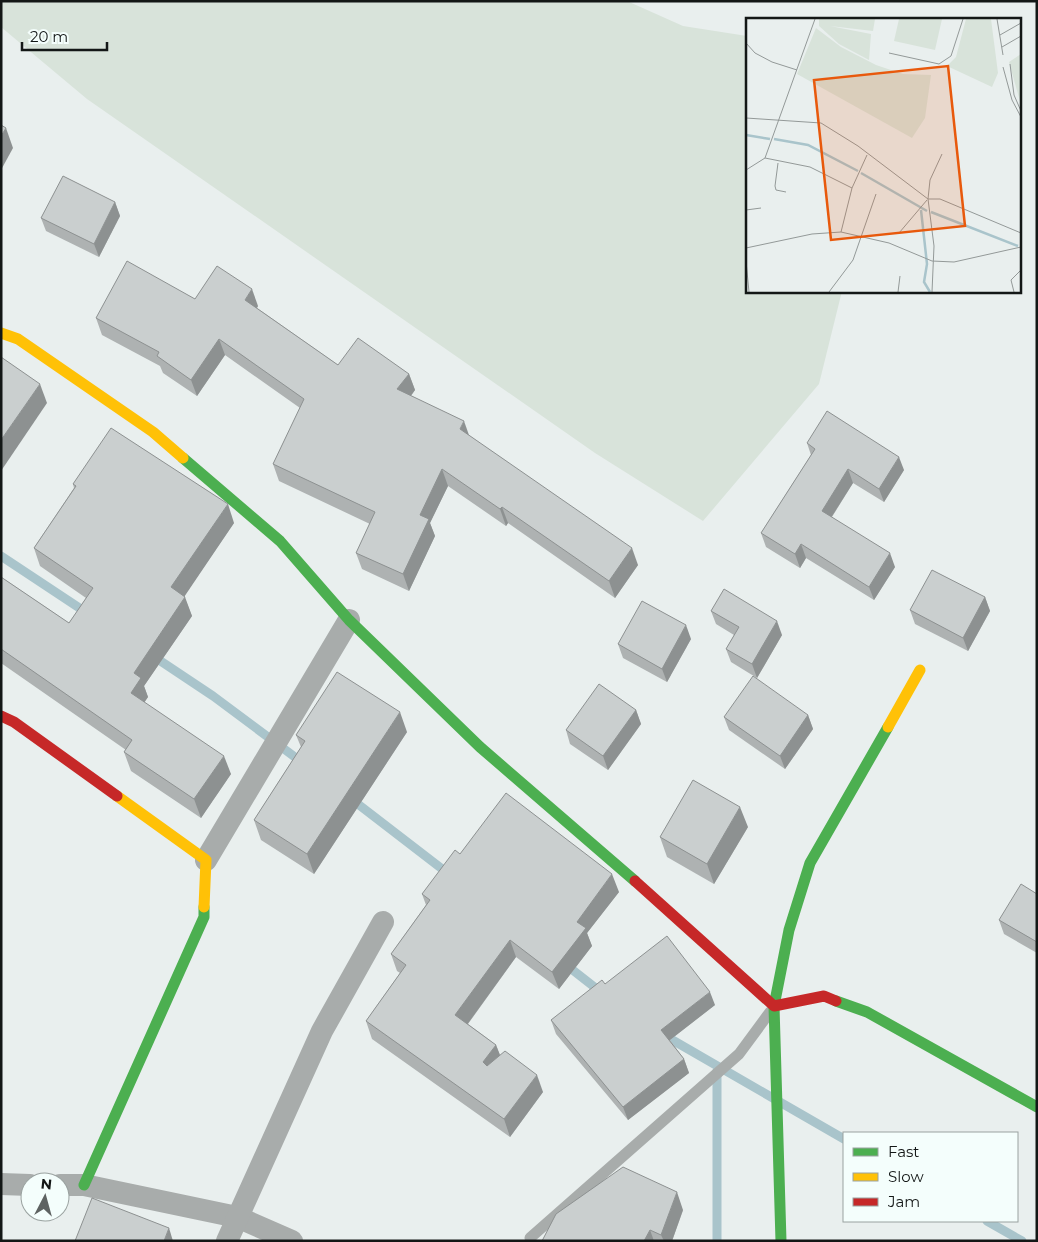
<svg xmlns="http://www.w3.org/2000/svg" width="1038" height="1242" viewBox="0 0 1038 1242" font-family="Montserrat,sans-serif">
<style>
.green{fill:#d8e3da}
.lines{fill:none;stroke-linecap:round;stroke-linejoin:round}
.stream{stroke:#a9c4cb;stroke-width:9}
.lane{stroke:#a8acab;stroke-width:11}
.street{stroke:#a8acab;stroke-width:22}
.fast{stroke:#4caf50;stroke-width:11}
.slow{stroke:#ffc107;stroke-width:11}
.jam{stroke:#c62828;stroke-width:11}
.wall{fill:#aeb2b2}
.shaded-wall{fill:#8d9191}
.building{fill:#cacfcf;stroke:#8d9191}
.inset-river{fill:none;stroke:#a9c4cb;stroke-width:2.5}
.inset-road{fill:none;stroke:#939998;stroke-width:1}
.view{fill:#e8590c;fill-opacity:0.15;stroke:#e8590c;stroke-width:2.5}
.inset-edge{fill:none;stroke:#131716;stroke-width:2.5}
</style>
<rect width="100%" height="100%" fill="#e9efee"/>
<polygon class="green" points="1,1 627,1 683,26 747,36 747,291 842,291 819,384 703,521 595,453 87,99 1,27"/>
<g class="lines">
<g class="stream">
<polyline points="1,556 87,613"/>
<polyline points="153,656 213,696 303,763"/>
<polyline points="350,798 450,875"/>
<polyline points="565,964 602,993"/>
<polyline points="662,1034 844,1139"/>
<polyline points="987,1221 1022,1241"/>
<polyline points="717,1241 717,1071"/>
</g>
<polyline class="lane" points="530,1238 739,1054 770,1012"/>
<g class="street">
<polyline points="206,860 349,620"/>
<polyline points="1,1184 30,1185"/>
<polyline points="60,1185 84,1185 237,1217 292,1241"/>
<polyline points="227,1241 322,1031 383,922"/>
</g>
<g class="fast">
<polyline points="183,458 280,541 349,620 480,747 635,881"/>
<polyline points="836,1001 867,1012 1037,1107"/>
<polyline points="84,1185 204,917 204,907"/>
<polyline points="781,1241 774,1006 789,930 810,863 888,727"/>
</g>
<g class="slow">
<polyline points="1,333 18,339 153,432 183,458"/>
<polyline points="888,727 920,670"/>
<polyline points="117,796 206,860 204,907"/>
</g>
<g class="jam">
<polyline points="1,716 14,722 117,796"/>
<polyline points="635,881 774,1006 824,996 836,1001"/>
</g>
</g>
<g class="wall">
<polygon points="115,202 120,216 99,257 46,231 41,218"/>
<polygon points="195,299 258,306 257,308 338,365 409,374 415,390 411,396 470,436 638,565 615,598 508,523 506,526 448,486 430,523 435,536 409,591 362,569 356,553 370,524 279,481 273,464 300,408 225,355 197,396 163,373 160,366 102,335 96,318"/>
<polygon points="807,443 904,470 884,502 853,483 832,517 895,567 874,600 806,558 800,568 766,547 761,533 811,455"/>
<polygon points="73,484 234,523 184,596 192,616 144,686 148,697 144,702 231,774 201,818 131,771 124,752 126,750 1,663 1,577 69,623 86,598 40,566 34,548 74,488"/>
<polygon points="985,597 990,611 968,651 915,624 910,610"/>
<polygon points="711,611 782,635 757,678 731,662 726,649 734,635 716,624"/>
<polygon points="691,639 667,682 623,658 618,644"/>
<polygon points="636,710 641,724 608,770 570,744 566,730"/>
<polygon points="808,715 813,729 785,769 729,730 724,717"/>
<polygon points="407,732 314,874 261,840 254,820 301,747 296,735"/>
<polygon points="748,827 714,884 667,857 660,837"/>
<polygon points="460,854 619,892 587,933 592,946 559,989 516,957 468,1024 496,1045 500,1055 543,1092 510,1137 372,1039 366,1021 400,973 397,971 391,954 426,905 422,894"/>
<polygon points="1037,894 1037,953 1004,934 999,920"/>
<polygon points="605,984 715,1005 670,1040 684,1059 689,1073 628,1120 556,1034 551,1020"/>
<polygon points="683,1210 672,1241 542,1241"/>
</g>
<g class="shaded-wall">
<polygon points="6,128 13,148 1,170 1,136"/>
<polygon points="115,202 120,216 99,257 94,244"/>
<polygon points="252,289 258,306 251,317 245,300"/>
<polygon points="219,339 225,355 197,396 191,380"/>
<polygon points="409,374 415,390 403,406 397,389"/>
<polygon points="40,384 47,403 1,471 1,440"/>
<polygon points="464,421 470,438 460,429"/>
<polygon points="899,457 904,470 884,502 879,489"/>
<polygon points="442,469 448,486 430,523 435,536 409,591 403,574 420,515"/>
<polygon points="848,469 853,483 827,524 822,511"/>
<polygon points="228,504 234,523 178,606 171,587"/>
<polygon points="502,507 508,523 506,526 500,509"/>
<polygon points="801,544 806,558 800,568 795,554"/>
<polygon points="632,548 638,565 615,598 609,581"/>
<polygon points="890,553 895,567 874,600 869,587"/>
<polygon points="185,597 192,616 144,686 148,697 138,712 131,693 134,673"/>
<polygon points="985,597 990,611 968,651 963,638"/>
<polygon points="777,621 782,635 757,678 752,664"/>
<polygon points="686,625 691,639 667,682 662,669"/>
<polygon points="636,710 641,724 608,770 603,756"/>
<polygon points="400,712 407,732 314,874 307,854"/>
<polygon points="808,715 813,729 785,769 780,756"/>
<polygon points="224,756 231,774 201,818 194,799"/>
<polygon points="740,807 748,827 714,884 707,864"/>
<polygon points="612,874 619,892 587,933 592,946 559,989 552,972 577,922"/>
<polygon points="510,940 516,957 461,1033 455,1015"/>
<polygon points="710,992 715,1005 666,1043 661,1030"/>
<polygon points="496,1045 503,1063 490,1080 483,1062"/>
<polygon points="684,1059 689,1073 628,1120 623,1107"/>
<polygon points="537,1075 543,1092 510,1137 504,1119"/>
<polygon points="677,1192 683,1210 672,1241 664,1241 661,1235"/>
<polygon points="169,1228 173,1241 164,1241"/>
<polygon points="650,1230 654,1241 644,1241"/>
</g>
<g class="building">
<polygon points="1,125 6,128 1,136"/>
<polygon points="63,176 115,202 94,244 41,218"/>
<polygon points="127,261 195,299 217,266 252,289 245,300 338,365 358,338 409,374 397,389 464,421 460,429 632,548 609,581 502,507 500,509 442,469 420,515 429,519 403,574 356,553 375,512 273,464 304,399 219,339 191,380 157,356 159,352 96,318"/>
<polygon points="1,357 40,384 1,440"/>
<polygon points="827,411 899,457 879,489 848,469 822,511 890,553 869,587 801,544 795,554 761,533 815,449 807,443"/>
<polygon points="111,428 228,504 171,587 185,597 134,673 141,678 131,693 224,756 194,799 124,752 132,740 1,649 1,577 69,623 93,588 34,548 76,486 73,484"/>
<polygon points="932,570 985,597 963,638 910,610"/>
<polygon points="724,589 777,621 752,664 726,649 739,627 711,611"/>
<polygon points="642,601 686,625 662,669 618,644"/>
<polygon points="337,672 400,712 307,854 254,820 305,741 296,735"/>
<polygon points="753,676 808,715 780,756 724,717"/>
<polygon points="599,684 636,710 603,756 566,730"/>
<polygon points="693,780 740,807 707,864 660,837"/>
<polygon points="506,793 612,874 577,922 586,928 552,972 510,940 455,1015 496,1045 483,1062 487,1066 505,1051 537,1075 504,1119 366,1021 406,965 391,954 430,900 422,894 455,850 460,854"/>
<polygon points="1021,884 1037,894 1037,942 999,920"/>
<polygon points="667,936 710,992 661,1030 684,1059 623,1107 551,1020 602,980 605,984"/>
<polygon points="623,1167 677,1192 661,1235 650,1230 644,1241 542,1241 556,1214"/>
<polygon points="92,1198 169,1228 164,1241 75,1241"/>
</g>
<g transform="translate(746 18)">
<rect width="275" height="275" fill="#e9efee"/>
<path d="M73,1h56l-2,12 -43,-5 41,8 -2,26 -30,-16 -20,-18zM153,1h43l-7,31 -41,-9zM220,1h25l7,54 -6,14 -45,-21 9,-9zM70,10l25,19 35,18 27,9 28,1 -6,43 -13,20 -115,-64zM275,36v51l-12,-43z" fill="#d8e3da"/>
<path class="inset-river" d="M0,117l24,4M28,121l34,6 50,26M115,155l66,38M175,192l6,54 -3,18 6,10M185,194l87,34"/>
<path class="inset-road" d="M251,1l6,36M254,17l21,-12M0,25l9,10 17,9 25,8M256,29l19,-11M143,35l50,11 12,-8 12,-37M264,46l4,31 7,16M257,49l9,33 9,17M0,100l75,5 37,23 70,53h12l81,34M19,140l45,9 42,21 -11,44M32,145l-3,23 1,4 10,2M0,152l19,-12 50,-139M106,170l15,-33M0,192l15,-2M153,215l28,-33M0,230l66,-14 29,-2 48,11 43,18 22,1 67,-15M0,243l3,31M83,274l24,-32 23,-66M152,274l2,-16M186,274l2,-46 -6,-47 2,-19 12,-26M268,274l-3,-12 10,-10"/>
<path class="view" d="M202,48l17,160 -134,14 -17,-160z"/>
<rect width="275" height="275" class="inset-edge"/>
</g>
<rect width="1038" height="1242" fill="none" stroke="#131716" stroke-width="5"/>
<rect x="843" y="1132" width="175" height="90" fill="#f4fefc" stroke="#9aa2a0"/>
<rect x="853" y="1148" width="25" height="8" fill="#4caf50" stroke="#9aa2a0"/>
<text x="888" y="1157" font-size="15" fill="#131716">Fast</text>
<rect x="853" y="1173" width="25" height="8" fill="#ffc107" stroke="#9aa2a0"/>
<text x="888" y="1182" font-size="15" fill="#131716">Slow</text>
<rect x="853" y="1198" width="25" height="8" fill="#c62828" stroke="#9aa2a0"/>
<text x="888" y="1207" font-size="15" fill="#131716">Jam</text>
<g transform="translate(45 1197) rotate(6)"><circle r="24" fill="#f4fefc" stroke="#9aa2a0"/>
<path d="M0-4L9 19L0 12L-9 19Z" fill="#5e6362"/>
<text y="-8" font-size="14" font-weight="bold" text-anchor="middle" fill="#131716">N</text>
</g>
<path d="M22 42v8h85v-8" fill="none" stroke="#131716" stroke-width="2.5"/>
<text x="30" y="42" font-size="15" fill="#131716" stroke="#f4fefc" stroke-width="4" paint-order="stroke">20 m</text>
</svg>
